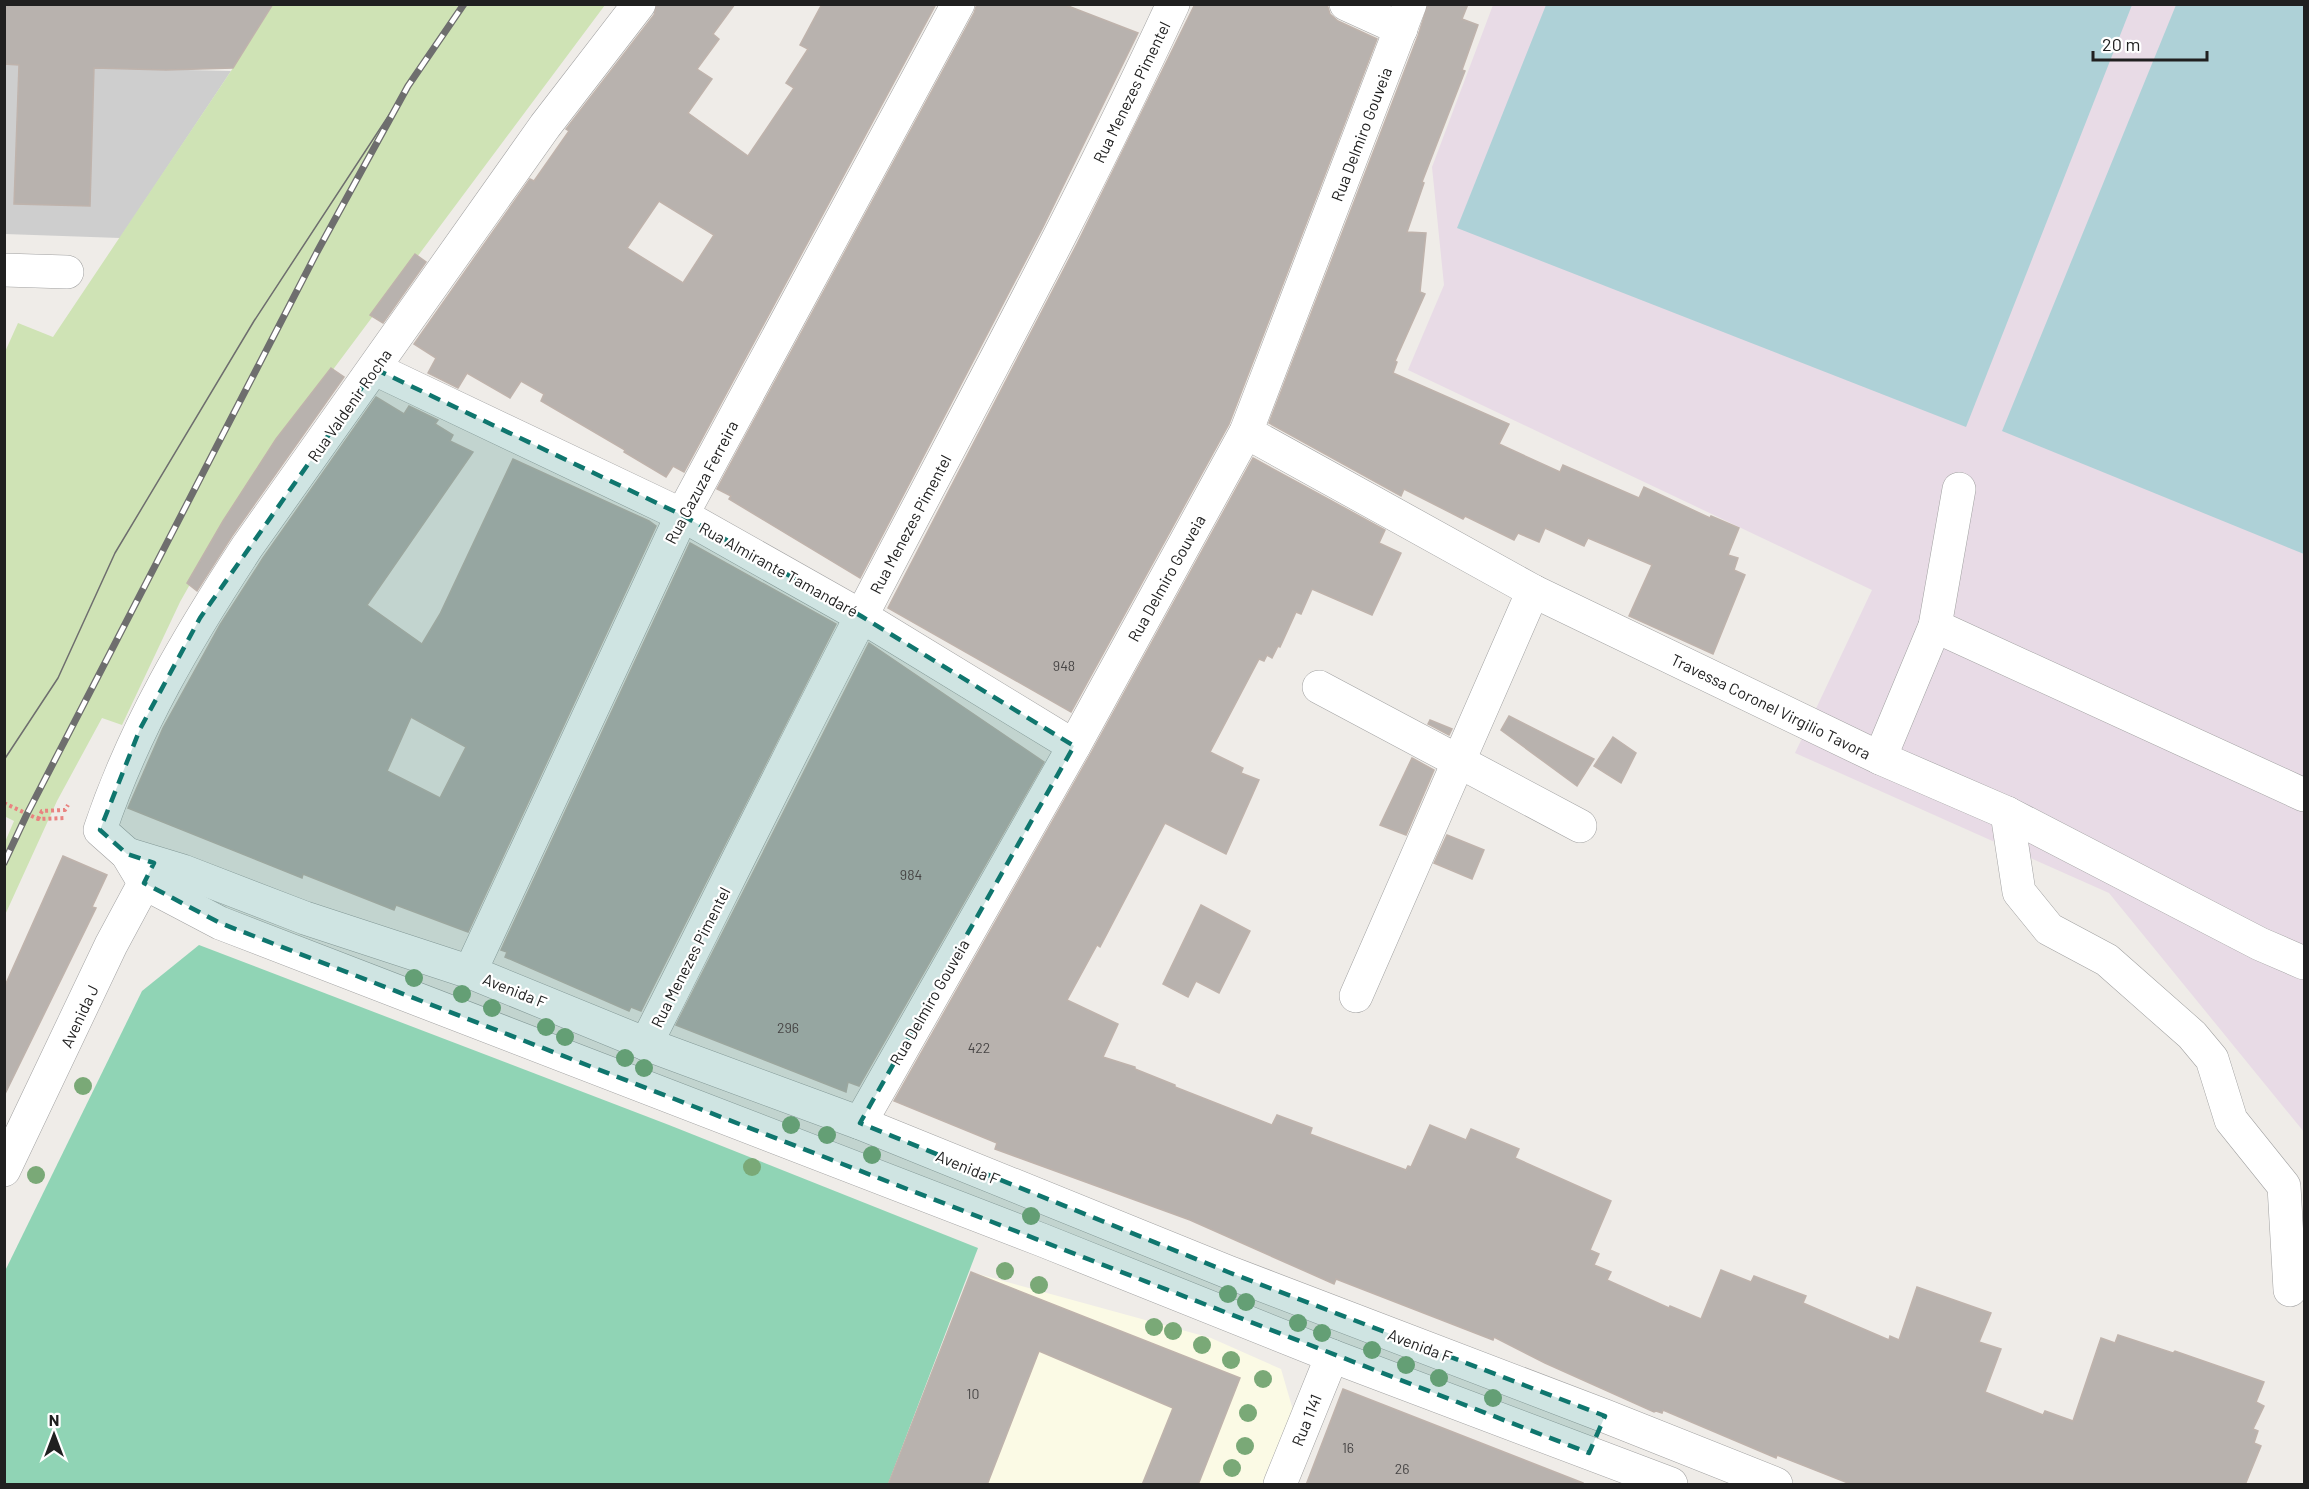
<svg xmlns="http://www.w3.org/2000/svg" width="2309" height="1489" viewBox="0 0 2309 1489" font-family="Barlow,sans-serif">
<style>
.industrial{fill:#e8dbe6}
.education{fill:#fbfae5}
.religious{fill:#cecece}
.grass{fill:#cfe3b5}
.pitch{fill:#90d4b5}
.water{fill:#aed1d7}
.building{fill:#b8b2ae;stroke:#bfb3ac;stroke-width:1.5;fill-rule:evenodd}
.lines{fill:none;stroke-linecap:round;stroke-linejoin:round}
.minor-casing{stroke:#a1a1a1;stroke-width:34}
.path{stroke:#e98380;stroke-width:4;stroke-dasharray:3 3;stroke-linecap:butt}
.minor{stroke:#fff;stroke-width:33}
.tram{stroke:#6e6e6e;stroke-width:1.5}
.rail-casing{stroke:#6e6e6e;stroke-width:7}
.rail{stroke:#fff;stroke-width:4.5;stroke-dasharray:14;stroke-linecap:butt}
.tree{fill:#7aa977}
.marked{fill:#0f766e;fill-opacity:0.2;stroke:#0f766e;stroke-width:4.5;stroke-dasharray:12 8;stroke-linejoin:round}
.labels{text-anchor:middle;dominant-baseline:central;stroke-width:4.5;stroke-linejoin:round;paint-order:stroke}
.number-label{font-size:14px;fill:#464444}
.street-label{font-size:16px;fill:#202020;stroke:#fff}
</style>
<rect width="100%" height="100%" fill="#efece8"/>
<polygon class="industrial" points="1493,5 2304,5 2304,1132 2109,893 1795,753 1872,590 1408,370 1444,285 1432,167"/>
<polygon class="education" points="971,1272 1211,1338 1281,1369 1295,1417 1271,1484 888,1484"/>
<polygon class="religious" points="5,64 144,69 231,71 120,238 5,234"/>
<polygon class="grass" points="273,5 605,5 244,489 180,602 122,725 102,718 57,801 5,915 5,842 14,821 4,816 4,354 18,323 53,337 231,71"/>
<polygon class="pitch" points="199,945 669,1125 978,1248 888,1484 5,1484 4,1273 142,991"/>
<g class="water">
<polygon points="1546,5 2132,5 1966,427 1457,228"/>
<polygon points="2176,5 2304,5 2304,554 2002,431"/>
</g>
<g class="building">
<polygon points="4,4 273,4 233,68 166,70 94,68 90,206 14,204 19,65 4,64"/>
<path d="M657,4h78l-22,30 6,5 -22,30 15,10 -24,34 60,43 46,-68 -8,-5 22,-34 -8,-4 22,-41h114l-252,468 -11,-6 -7,11 -42,-25 1,-2 -84,-49 3,-7 -23,-13 -11,17 -43,-25 -9,15 -30,-15 8,-15 -22,-14 116,-165 4,2 35,-50 -3,-2 88,-114zM659,201l55,34 -31,48 -56,-35z"/>
<polygon points="977,4 1063,4 1138,33 1043,227 860,578 729,499 731,496 717,489 974,13"/>
<polygon points="1195,4 1327,4 1330,14 1338,21 1377,39 1229,424 1071,712 888,608 1077,244"/>
<polygon points="1428,4 1468,4 1462,19 1478,25 1462,70 1465,71 1422,182 1424,183 1407,232 1426,233 1420,292 1425,294 1395,361 1397,362 1393,373 1509,424 1499,444 1560,472 1563,465 1639,498 1644,487 1710,518 1711,516 1739,528 1728,555 1738,558 1734,570 1745,575 1713,654 1629,616 1652,565 1588,538 1584,546 1545,528 1539,542 1518,533 1514,540 1465,516 1463,519 1404,489 1401,496 1269,423 1418,36"/>
<polygon points="415,254 426,262 383,323 370,315"/>
<polygon points="331,368 344,377 232,536 197,591 187,583 223,521 276,439"/>
<path d="M376,397l28,17 5,-8 29,14 -3,4 18,11 -3,6 23,11 -106,153 55,39 18,-30 73,-155 136,62 7,5 -188,406 -72,-27 -2,5 -91,-36 -1,4 -174,-70 35,-80 57,-103 43,-67zM411,717l55,30 -26,51 -53,-27z"/>
<polygon points="1253,458 1385,530 1379,543 1401,553 1372,615 1312,589 1301,614 1296,612 1280,647 1278,646 1272,658 1267,655 1264,661 1259,659 1210,752 1243,768 1241,773 1259,780 1226,854 1165,823 1100,947 1097,945 1067,1000 1118,1024 1103,1057 1135,1067 1135,1069 1175,1085 1175,1087 1272,1125 1277,1115 1312,1128 1310,1134 1406,1170 1408,1166 1411,1167 1430,1125 1466,1140 1471,1129 1519,1149 1515,1158 1611,1201 1590,1250 1599,1254 1594,1265 1611,1272 1607,1280 1669,1308 1670,1306 1701,1319 1721,1270 1751,1282 1754,1276 1806,1296 1803,1303 1889,1340 1890,1336 1899,1340 1917,1287 1991,1313 1979,1342 2001,1349 1985,1392 2043,1415 2045,1411 2073,1421 2101,1338 2115,1343 2118,1335 2173,1353 2175,1351 2264,1382 2256,1402 2264,1406 2253,1429 2258,1431 2254,1443 2261,1446 2245,1485 1853,1485 1777,1455 1776,1458 1663,1410 1662,1413 1656,1411 1654,1412 1545,1363 1494,1337 1493,1340 1336,1279 1334,1284 1190,1220 995,1149 997,1143 894,1101 1090,755"/>
<polygon points="690,543 836,624 641,1011 631,1007 629,1011 505,957 507,952 501,950"/>
<polygon points="869,643 1044,762 859,1086 848,1082 846,1092 676,1025"/>
<polygon points="1509,716 1594,759 1577,786 1501,730"/>
<polygon points="1430,720 1452,729 1449,735 1428,724"/>
<polygon points="1613,737 1636,753 1621,783 1594,766"/>
<polygon points="1412,758 1434,770 1406,835 1380,825"/>
<polygon points="1447,835 1484,850 1472,879 1434,863"/>
<polygon points="63,856 107,875 92,907 96,908 4,1096 4,988"/>
<polygon points="1201,905 1250,931 1219,993 1196,981 1188,997 1163,984"/>
<polygon points="971,1272 1240,1378 1198,1485 1142,1485 1173,1408 1039,1351 987,1485 888,1485"/>
<polygon points="1343,1389 1583,1483 1582,1485 1306,1485"/>
</g>
<g class="lines">
<defs>
<g id="minor">
<polyline points="1346,4 1401,29"/>
<polyline points="4,270 67,272"/>
<polyline points="375,369 682,515 861,616 1074,746"/>
<polyline points="1246,432 1533,591 1880,758 2007,813 2260,944 2304,963"/>
<polyline points="1935,626 2304,795"/>
<polyline points="1319,687 1580,826"/>
<polyline points="1880,758 1935,626 1959,489"/>
<polyline points="2007,813 2019,892 2049,929 2107,960 2192,1035 2212,1059 2231,1120 2284,1186 2290,1290"/>
<polyline points="127,854 183,871 305,918 470,972 646,1044 860,1123 1228,1272 1605,1416 1776,1484"/>
<path d="M139,874l-12,-20 -27,-24c34,-102 88,-193 147,-283l298,-421 94,-122"/>
<polyline points="144,883 220,923 1042,1240 1332,1356 1671,1484"/>
<polyline points="470,972 682,515 958,4"/>
<polyline points="1356,996 1533,591"/>
<path d="M646,1044c72,-143 142,-287 216,-429 105,-203 215,-403 311,-611"/>
<polyline points="860,1123 1074,746 1246,432 1410,4"/>
<polyline points="4,1170 111,945 154,865"/>
<polyline points="1280,1484 1332,1356"/>
</g>
</defs>
<use href="#minor" class="minor-casing"/>
<g class="path">
<polyline points="4,803 38,819 66,818"/>
<polyline points="38,819 42,811 65,810 68,805"/>
</g>
<use href="#minor" class="minor"/>
<polyline class="tram" points="4,760 58,678 115,553 254,321 408,86"/>
<defs>
<polyline id="rail" points="4,863 27,814 317,252 408,86 464,4"/>
</defs>
<use href="#rail" class="rail-casing"/>
<use href="#rail" class="rail"/>
</g>
<g class="tree">
<circle cx="414" cy="978" r="9"/>
<circle cx="462" cy="994" r="9"/>
<circle cx="492" cy="1008" r="9"/>
<circle cx="546" cy="1027" r="9"/>
<circle cx="565" cy="1037" r="9"/>
<circle cx="625" cy="1058" r="9"/>
<circle cx="644" cy="1068" r="9"/>
<circle cx="83" cy="1086" r="9"/>
<circle cx="791" cy="1125" r="9"/>
<circle cx="827" cy="1135" r="9"/>
<circle cx="872" cy="1155" r="9"/>
<circle cx="752" cy="1167" r="9"/>
<circle cx="36" cy="1175" r="9"/>
<circle cx="1031" cy="1216" r="9"/>
<circle cx="1005" cy="1271" r="9"/>
<circle cx="1039" cy="1285" r="9"/>
<circle cx="1228" cy="1294" r="9"/>
<circle cx="1246" cy="1302" r="9"/>
<circle cx="1298" cy="1323" r="9"/>
<circle cx="1154" cy="1327" r="9"/>
<circle cx="1173" cy="1331" r="9"/>
<circle cx="1322" cy="1333" r="9"/>
<circle cx="1202" cy="1345" r="9"/>
<circle cx="1372" cy="1350" r="9"/>
<circle cx="1231" cy="1360" r="9"/>
<circle cx="1406" cy="1365" r="9"/>
<circle cx="1439" cy="1378" r="9"/>
<circle cx="1263" cy="1379" r="9"/>
<circle cx="1493" cy="1398" r="9"/>
<circle cx="1248" cy="1413" r="9"/>
<circle cx="1245" cy="1446" r="9"/>
<circle cx="1232" cy="1468" r="9"/>
</g>
<path class="marked" d="M375,369l307,146 179,101 213,130 -214,377 368,149 377,144 -16,37 -1369,-530 -76,-40 10,-20 -27,-9 -27,-24 40,-101 60,-111z"/>
<g class="labels">
<g class="number-label">
<text x="1064" y="665">948</text>
<text x="911" y="874">984</text>
<text x="788" y="1027">296</text>
<text x="979" y="1047">422</text>
<text x="973" y="1393">10</text>
<text x="1348" y="1447">16</text>
<text x="1402" y="1468">26</text>
</g>
<g class="street-label">
<text transform="translate(1131 92) rotate(-64)">Rua Menezes Pimentel</text>
<text transform="translate(1361 134) rotate(-69)">Rua Delmiro Gouveia</text>
<text transform="translate(349 405) rotate(-55)">Rua Valdenir Rocha</text>
<text transform="translate(701 482) rotate(-62)">Rua Cazuza Ferreira</text>
<text transform="translate(910 524) rotate(-62)">Rua Menezes Pimentel</text>
<text transform="translate(779 569) rotate(29)">Rua Almirante Tamandaré</text>
<text transform="translate(1166 578) rotate(-61)">Rua Delmiro Gouveia</text>
<text transform="translate(1771 706) rotate(26)">Travessa Coronel Virgilio Tavora</text>
<text transform="translate(690 957) rotate(-63)">Rua Menezes Pimentel</text>
<text transform="translate(515 990) rotate(22)">Avenida F</text>
<text transform="translate(929 1002) rotate(-60)">Rua Delmiro Gouveia</text>
<text transform="translate(79 1016) rotate(-65)">Avenida J</text>
<text transform="translate(968 1167) rotate(22)">Avenida F</text>
<text transform="translate(1420 1345) rotate(21)">Avenida F</text>
<text transform="translate(1306 1420) rotate(-68)">Rua 1141</text>
</g>
</g>
<rect width="2309" height="1489" fill="none" stroke="#202020" stroke-width="12"/>
<g transform="translate(54 1435)" stroke="#ffffff" stroke-width="4.5" paint-order="stroke">
<path d="M0-4.5L10 22L0 15L-10 22Z" fill="#202020"/>
<text y="-9" font-size="16" font-weight="bold" text-anchor="middle" fill="#202020">N</text>
</g>
<path d="M2093 51v9h114v-9" fill="none" stroke="#202020" stroke-width="3"/>
<text x="2102" y="51" font-size="18" fill="#202020" stroke="#ffffff" stroke-width="4.5" paint-order="stroke">20 m</text>
</svg>
